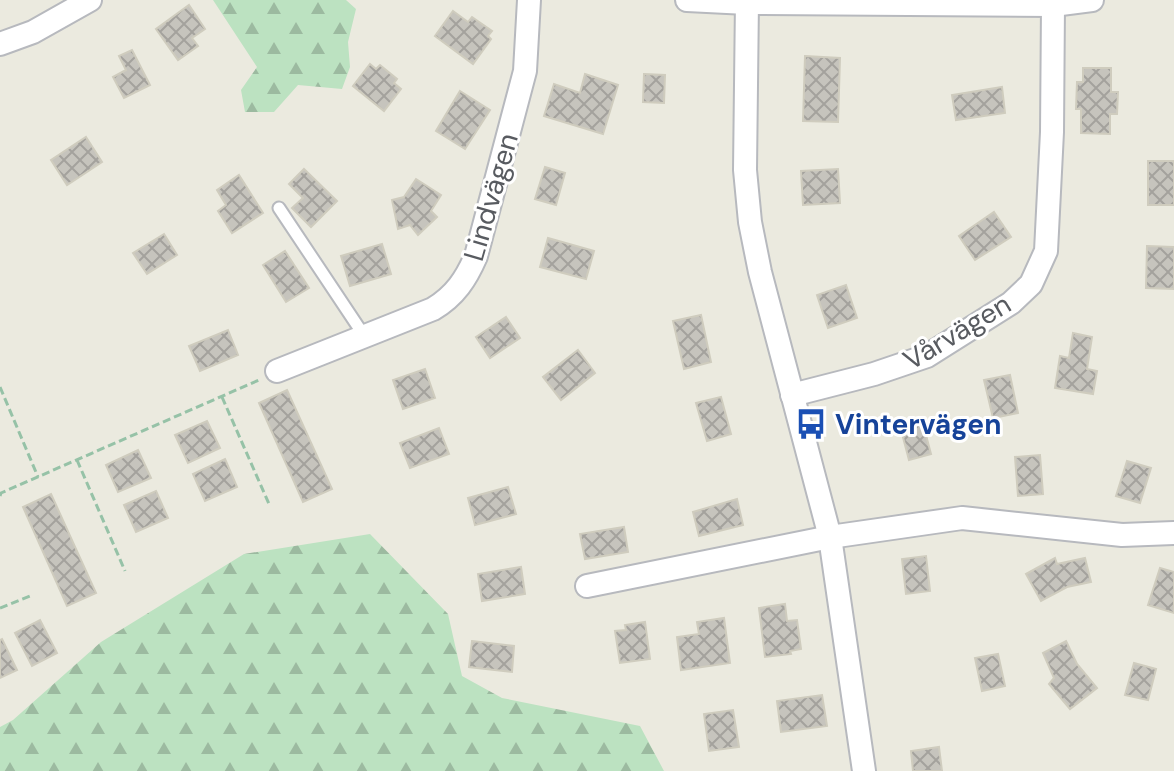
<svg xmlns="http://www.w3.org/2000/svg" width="1174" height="771" viewBox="0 0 1174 771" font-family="'DM Sans',sans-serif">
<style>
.forest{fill:url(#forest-firs)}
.building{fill:url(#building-cross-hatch);stroke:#cfccbe;stroke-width:2}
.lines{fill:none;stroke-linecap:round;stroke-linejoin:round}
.service-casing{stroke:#b7b9be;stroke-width:15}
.minor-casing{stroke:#b7b9be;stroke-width:26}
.path{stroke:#96c2a7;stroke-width:3;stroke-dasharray:8 4;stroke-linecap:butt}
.service{stroke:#fff;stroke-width:11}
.minor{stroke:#fff;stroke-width:22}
.labels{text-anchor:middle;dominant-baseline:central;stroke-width:6;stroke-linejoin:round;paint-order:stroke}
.street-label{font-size:28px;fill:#585b60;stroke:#fff}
.transit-label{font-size:28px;font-weight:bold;fill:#164399;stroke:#fff;text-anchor:start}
</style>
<defs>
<pattern id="forest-firs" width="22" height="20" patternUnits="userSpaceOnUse" patternTransform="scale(2)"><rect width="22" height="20" fill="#bce2c1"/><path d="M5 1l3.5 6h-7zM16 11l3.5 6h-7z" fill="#9cbaa0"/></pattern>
<pattern id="building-cross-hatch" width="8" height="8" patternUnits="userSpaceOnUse" patternTransform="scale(2)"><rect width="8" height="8" fill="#c6c4bd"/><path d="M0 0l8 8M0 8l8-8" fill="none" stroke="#a4a29d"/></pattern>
</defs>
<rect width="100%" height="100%" fill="#ebeadf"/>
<g class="forest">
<polygon points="213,0 346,0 356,9 348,42 350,67 342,89 298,85 274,112 245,112 241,90 257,67"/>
<polygon points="370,534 448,614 462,676 502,698 640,726 664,771 0,771 0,727 13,720 101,642 244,554"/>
</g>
<g class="building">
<polygon points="189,5 205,29 192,38 198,46 178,60 156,29"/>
<polygon points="453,11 468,22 472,17 492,31 488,36 491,39 473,64 435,36"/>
<polygon points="132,50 150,85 124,98 113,77 126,70 119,56"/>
<polygon points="805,56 840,58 838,122 803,121"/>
<polygon points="370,64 376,69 380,65 397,79 394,83 401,89 384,111 353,86"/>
<polygon points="1083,68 1111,68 1111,92 1118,92 1117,114 1110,114 1110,134 1081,133 1081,109 1076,109 1077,82 1083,82"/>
<polygon points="585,74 618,85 603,134 544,116 554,84 580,93"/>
<polygon points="644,74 665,75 664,103 643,102"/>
<polygon points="1002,87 1005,113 956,120 952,95"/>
<polygon points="460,91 490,110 465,149 436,131"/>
<polygon points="86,137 102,162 67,185 51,160"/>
<rect x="1148" y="161" width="26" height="44"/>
<polygon points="545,167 565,173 556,205 535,199"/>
<polygon points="304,169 337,201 311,227 292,208 303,198 289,184"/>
<polygon points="838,169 840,203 803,205 801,171"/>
<polygon points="239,175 263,213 232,233 218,211 226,205 217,190"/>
<polygon points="416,179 441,195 431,211 437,217 418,235 410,225 398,229 392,200 404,197"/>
<polygon points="994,212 1011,237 975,260 959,236"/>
<polygon points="164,234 177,255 147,274 133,253"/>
<polygon points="548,238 594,251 586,279 540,267"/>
<polygon points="382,244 391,274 350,286 341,256"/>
<polygon points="1147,246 1174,247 1174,289 1146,288"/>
<polygon points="285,251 309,288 286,302 263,265"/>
<polygon points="846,285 857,318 828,328 817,295"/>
<polygon points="701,315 711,362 684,369 673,321"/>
<polygon points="506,317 520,338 490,358 476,337"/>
<polygon points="228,330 238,355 200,371 189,346"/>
<polygon points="1073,333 1092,337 1087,369 1097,371 1093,394 1055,388 1060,356 1069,358"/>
<polygon points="578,350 595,373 561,400 543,377"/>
<polygon points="425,369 435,398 403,409 393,380"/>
<polygon points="1010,375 1018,413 993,418 984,380"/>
<polygon points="287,390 332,489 303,502 259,403"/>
<polygon points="721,397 731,434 707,441 696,403"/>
<polygon points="922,420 931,454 909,460 900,426"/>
<polygon points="207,421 220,448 188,463 175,435"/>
<polygon points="439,428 449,454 410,468 400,443"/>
<polygon points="138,450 151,478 118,492 106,465"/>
<polygon points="1040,455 1043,494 1018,496 1015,457"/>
<polygon points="225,459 237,487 205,501 193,474"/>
<polygon points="1127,461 1151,468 1140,503 1116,496"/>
<polygon points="508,487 516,514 475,525 468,498"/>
<polygon points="156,491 168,518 136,532 124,505"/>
<polygon points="51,494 96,593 67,606 23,507"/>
<polygon points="737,499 743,525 699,536 693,512"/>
<polygon points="624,527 628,552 585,559 580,534"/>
<polygon points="926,556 930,591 906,594 902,559"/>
<polygon points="1055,558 1057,564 1085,558 1091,582 1067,587 1041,601 1026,574"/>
<polygon points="521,567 525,594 482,601 478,574"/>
<polygon points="1160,568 1174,572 1174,613 1148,605"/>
<polygon points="785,604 787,621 797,620 801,649 790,651 791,654 765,657 759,608"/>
<polygon points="724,618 730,663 681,670 677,637 699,634 697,622"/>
<polygon points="40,620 57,653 32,666 15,633"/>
<polygon points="645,622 650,659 620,663 615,631 626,630 625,625"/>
<polygon points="2,639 17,670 0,678 0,640"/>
<polygon points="472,641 514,646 512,672 469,667"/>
<polygon points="1066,641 1077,664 1097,688 1070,709 1049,684 1054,678 1043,653"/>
<polygon points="998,654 1005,686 982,691 975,658"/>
<polygon points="1134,663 1156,669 1148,700 1125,695"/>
<polygon points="822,695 827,726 781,732 777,701"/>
<polygon points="733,710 739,747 709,751 704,714"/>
<polygon points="939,747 942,771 913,771 911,751"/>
</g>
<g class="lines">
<defs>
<polyline id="service" points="279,208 365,337"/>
<g id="minor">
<polyline points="687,0 747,3 1053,5 1092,0"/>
<polyline points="747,0 745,170 750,222 760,272 830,537 864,771"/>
<polyline points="0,44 33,32 90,0"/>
<path d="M277,371l156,-62c22,-13 33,-30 43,-53l49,-185 4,-71"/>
<polyline points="792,395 874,374 927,356 1011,303 1031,284 1046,251 1052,132 1053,5"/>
<polyline points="587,586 830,537 962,518 1122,535 1174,533"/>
</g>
</defs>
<use href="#service" class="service-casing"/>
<use href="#minor" class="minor-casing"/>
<g class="path">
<polyline points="0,387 38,477"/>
<polyline points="222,397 269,504"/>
<polyline points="77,460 125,571"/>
<polyline points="0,496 1,493 259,380"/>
<polyline points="0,608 30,596"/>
</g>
<use href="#service" class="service"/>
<use href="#minor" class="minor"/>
</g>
<defs>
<symbol id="bus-bare" viewBox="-9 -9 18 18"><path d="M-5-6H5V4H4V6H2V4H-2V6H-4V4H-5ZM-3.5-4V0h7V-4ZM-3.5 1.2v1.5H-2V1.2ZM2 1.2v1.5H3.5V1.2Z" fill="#1a4fb4" stroke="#fff" stroke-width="2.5" paint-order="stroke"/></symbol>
</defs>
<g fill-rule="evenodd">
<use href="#bus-bare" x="789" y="402" width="44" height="44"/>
</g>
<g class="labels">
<g class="street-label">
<text transform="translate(491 197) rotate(-74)">Lindvägen</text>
<text transform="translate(957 332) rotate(-31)">Vårvägen</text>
</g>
<g class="transit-label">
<text x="835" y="424">Vintervägen</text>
</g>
</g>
</svg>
